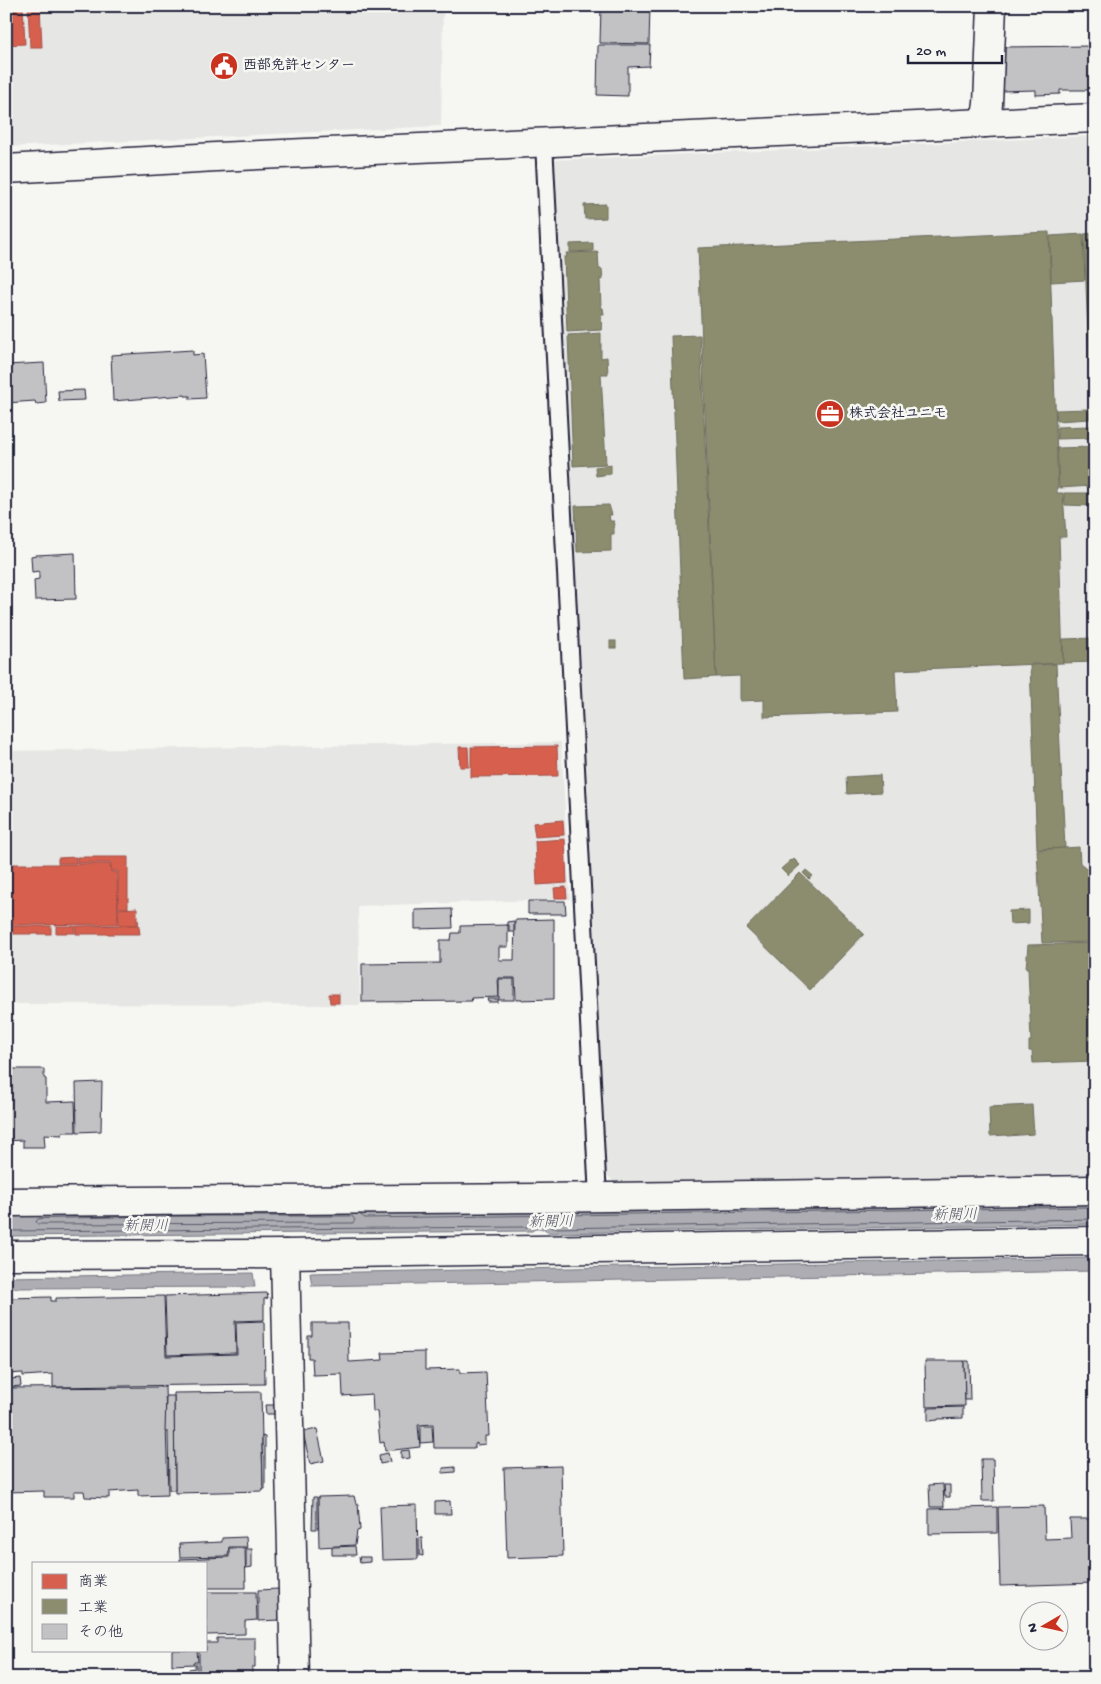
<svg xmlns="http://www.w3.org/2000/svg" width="1101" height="1684" viewBox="0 0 1101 1684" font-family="'Gochi Hand','Klee One',sans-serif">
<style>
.built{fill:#e6e6e4}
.water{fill:#adadb3;stroke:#757583}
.shops{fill:#d6604d;stroke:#a04d48}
.industry{fill:#8c8c6e;stroke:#6c6c5f}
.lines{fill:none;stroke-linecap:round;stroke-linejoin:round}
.shore{stroke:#5a5a6b;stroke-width:1}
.building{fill:#c2c2c4;stroke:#22223b}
.service-casing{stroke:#22223b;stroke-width:20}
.minor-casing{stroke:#22223b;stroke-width:31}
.service{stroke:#f6f6f2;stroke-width:16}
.minor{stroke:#f6f6f2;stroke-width:28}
.labels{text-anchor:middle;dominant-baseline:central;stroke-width:5;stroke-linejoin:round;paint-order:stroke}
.poi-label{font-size:14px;font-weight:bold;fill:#22223b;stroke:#f6f6f2;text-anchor:start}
.water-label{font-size:15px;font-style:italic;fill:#535365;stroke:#f6f6f2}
</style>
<rect width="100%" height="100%" fill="#f6f6f2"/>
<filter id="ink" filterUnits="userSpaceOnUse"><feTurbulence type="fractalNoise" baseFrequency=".02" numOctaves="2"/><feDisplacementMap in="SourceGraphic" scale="10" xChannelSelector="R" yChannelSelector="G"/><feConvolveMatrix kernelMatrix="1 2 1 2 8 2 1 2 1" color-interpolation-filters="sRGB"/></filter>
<g filter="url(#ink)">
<g class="built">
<polygon points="6,6 443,6 441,126 6,147"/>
<polygon points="1095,136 1095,1179 615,1183 604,1172 553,160"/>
<polygon points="561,742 570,899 358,906 360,1005 6,1004 6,751"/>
</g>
<g class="water">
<polygon points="1095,1203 1095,1224 548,1233 545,1229 535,1229 532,1231 6,1236 6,1208"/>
<polygon points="1095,1258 1095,1271 312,1286 310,1273"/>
<polygon points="253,1273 255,1287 6,1288 6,1277"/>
</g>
<g class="shops">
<polygon points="6,6 23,6 25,44 6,45"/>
<polygon points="28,6 40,6 42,47 30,47"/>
<polygon points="557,746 558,776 471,777 471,747"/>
<polygon points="459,747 468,747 469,767 460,767"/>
<polygon points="563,820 564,835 535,837 533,823"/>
<polygon points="565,839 567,883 537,885 535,841"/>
<polygon points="76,857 76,863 58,863 58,858"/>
<polygon points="77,857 128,857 128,908 118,908 118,871 111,871 111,863 77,863"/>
<polygon points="6,864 110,864 111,872 117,872 118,924 6,925"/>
<polygon points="566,887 567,898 555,898 554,888"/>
<polygon points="137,908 137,925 119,925 118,909"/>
<polygon points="138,920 140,934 76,934 76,926 138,925"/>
<rect x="6" y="926" width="45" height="8"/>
<rect x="56" y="926" width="19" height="7"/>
<polygon points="329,994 339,994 339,1003 330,1003"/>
</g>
<g class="industry">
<polygon points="606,204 606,218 585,219 584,205"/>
<polygon points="1049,232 1058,487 1057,487 1057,493 1063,493 1066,537 1059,537 1063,663 895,670 897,712 764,717 764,700 740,701 740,676 716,677 698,248"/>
<polygon points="1095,233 1095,515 1084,234"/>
<polygon points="1083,234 1085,280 1051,282 1050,236"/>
<polygon points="593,243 593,251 570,252 570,244"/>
<polygon points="598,252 599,269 602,269 603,280 600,279 601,308 603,308 604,314 601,314 602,330 567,332 564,257 567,257 566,253"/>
<polygon points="601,333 601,358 607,357 608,374 601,374 606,464 573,466 568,335"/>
<polygon points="700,335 716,677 684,679 671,336"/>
<polygon points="1089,409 1090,419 1057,421 1056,410"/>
<polygon points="1090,426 1091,438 1057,439 1057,427"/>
<polygon points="1091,447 1092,486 1059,488 1057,448"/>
<polygon points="611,465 611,474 596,476 595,467"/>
<polygon points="1064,493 1092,493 1094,506 1065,505"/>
<polygon points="609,505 612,515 609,515 610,521 614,521 614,534 611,534 611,551 577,552 575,506"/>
<polygon points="1095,638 1095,662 1063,663 1063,639"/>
<rect x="610" y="641" width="6" height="7"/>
<polygon points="1056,664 1065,848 1037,849 1030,665"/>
<polygon points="880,775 881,792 847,794 846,777"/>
<polygon points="1079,847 1080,863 1095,875 1095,942 1042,943 1037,850"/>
<polygon points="794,859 800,865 788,876 781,869 791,860 792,861"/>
<polygon points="806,870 813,876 809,879 803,873"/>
<polygon points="800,873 864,934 810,990 746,928"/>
<polygon points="1029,910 1029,923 1010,924 1009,911"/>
<polygon points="1095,943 1095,1061 1033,1063 1032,1051 1029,1051 1029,1041 1031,1041 1028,968 1026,968 1028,945"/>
<polygon points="1032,1105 1034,1134 1007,1136 1007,1135 990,1136 989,1107"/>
</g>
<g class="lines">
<g class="shore">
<polyline points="359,1214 365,1218 1095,1207"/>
<polygon points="166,1216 352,1216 355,1220 353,1223 38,1224 36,1222 38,1219"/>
<path d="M6,1231l523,-4c7,-5 16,-4 23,1l543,-9"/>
</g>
</g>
<g class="building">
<polygon points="601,6 650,6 649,44 600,43"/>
<polygon points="598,45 650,45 649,66 628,67 628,96 597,95"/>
<polygon points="1095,46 1095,90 1060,90 1060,94 1036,95 1036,90 1001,91 1001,47"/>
<polygon points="193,350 193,355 203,354 206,398 190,399 190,396 185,396 185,395 113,401 111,355"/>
<polygon points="44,363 46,403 36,404 35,401 6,403 6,365"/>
<polygon points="84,390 85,400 59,401 58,391"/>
<polygon points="75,553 76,599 35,600 34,580 39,579 39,571 32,572 31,556 36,555"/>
<polygon points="528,901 565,901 566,914 528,914"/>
<polygon points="452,909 453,928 415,929 415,910"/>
<polygon points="554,919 554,999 516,1000 515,978 498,978 499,997 471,998 472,1001 362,1002 362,964 440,963 440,940 451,940 452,933 460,933 460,926 508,925 508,947 499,947 499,960 514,960 515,920"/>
<polygon points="514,921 514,932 509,932 509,925 507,925 507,922"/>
<rect x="499" y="979" width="15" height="21"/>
<polygon points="487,999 498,999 498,1002 488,1002"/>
<polygon points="6,1069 44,1069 44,1078 46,1079 46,1102 75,1101 76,1132 62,1132 62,1135 44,1134 45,1147 23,1147 23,1140 6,1141"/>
<polygon points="102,1082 101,1131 77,1132 76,1083"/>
<polygon points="267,1293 268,1298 264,1299 264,1320 235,1321 236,1353 167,1355 165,1296"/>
<polygon points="164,1296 166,1356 237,1354 236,1322 264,1321 265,1384 53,1387 53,1374 23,1376 23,1373 8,1374 6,1298 51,1297 51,1301 56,1301 56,1298"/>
<polygon points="312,1323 348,1323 349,1362 383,1360 382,1353 425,1352 425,1370 460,1369 460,1373 486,1372 489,1436 485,1436 485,1444 477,1445 477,1443 475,1444 475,1448 434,1448 433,1424 418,1425 420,1447 385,1451 384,1442 380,1443 377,1411 373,1411 372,1394 343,1396 342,1374 313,1375 312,1358 308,1358 308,1336 312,1336"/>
<polygon points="925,1361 964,1361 965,1406 926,1407"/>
<polygon points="964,1361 969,1361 970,1400 965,1400"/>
<polygon points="20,1378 21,1386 11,1387 11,1379"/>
<polygon points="165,1387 168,1495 138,1496 138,1490 109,1492 109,1498 85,1497 84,1491 74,1491 74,1497 44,1497 44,1491 6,1492 6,1388"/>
<polygon points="261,1392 263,1491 175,1493 174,1393"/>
<polygon points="166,1396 174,1396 175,1490 169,1490 168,1432 165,1432"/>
<polygon points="265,1405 274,1405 274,1414 266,1414"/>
<polygon points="963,1407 963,1418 938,1419 938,1420 928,1421 928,1408"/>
<polygon points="420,1426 432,1426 433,1442 420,1443"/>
<polygon points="317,1429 324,1461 310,1464 303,1432"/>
<polygon points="262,1436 265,1437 265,1489 263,1489"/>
<polygon points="409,1450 410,1458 401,1459 401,1451"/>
<polygon points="388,1453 390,1462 380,1464 379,1455"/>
<polygon points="981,1459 993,1459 994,1501 982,1501"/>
<polygon points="561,1466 563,1556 507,1558 504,1468"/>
<polygon points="455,1467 455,1472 443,1473 443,1468"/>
<polygon points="943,1484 944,1507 930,1507 929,1485"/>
<polygon points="944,1485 950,1485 950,1497 945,1497"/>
<polygon points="354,1496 356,1504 358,1503 360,1530 357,1531 355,1545 319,1547 318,1497"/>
<polygon points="313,1497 317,1497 317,1529 312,1529"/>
<polygon points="450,1501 451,1514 435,1514 435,1502"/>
<polygon points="417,1505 418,1559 382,1560 380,1506"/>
<polygon points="1044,1506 1045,1539 1071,1538 1070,1519 1094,1519 1095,1583 1000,1586 998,1507"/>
<polygon points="997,1507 997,1533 929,1534 929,1509"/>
<polygon points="246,1537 247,1549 252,1549 252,1567 246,1568 246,1547 229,1547 228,1556 180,1557 179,1544 222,1542 222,1538"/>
<polygon points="419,1538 422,1538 423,1556 419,1555"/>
<polygon points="355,1546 356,1555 332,1555 332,1547"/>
<polygon points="229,1548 245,1548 246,1588 206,1588 206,1563 180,1563 180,1559 229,1557"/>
<polygon points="359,1557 370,1557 370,1562 360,1563"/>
<polygon points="206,1589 207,1592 256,1592 257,1620 245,1621 245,1634 206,1635"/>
<polygon points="279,1589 280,1620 258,1621 258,1590"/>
<polygon points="217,1638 255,1638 255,1667 252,1667 252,1678 199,1678 199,1650 206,1650 206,1643 217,1643"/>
<polygon points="172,1650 197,1650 198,1662 194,1662 194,1664 172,1665"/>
<polygon points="195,1664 197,1664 197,1678 189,1678 189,1669 195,1668"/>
</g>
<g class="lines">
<defs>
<polyline id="service" points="544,143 598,1198"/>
<g id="minor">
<polyline points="985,123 988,104 992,6"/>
<polyline points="6,169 216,157 1095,118"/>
<polyline points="6,1202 539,1198 1095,1190"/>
<polyline points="285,1254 295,1678"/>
<polyline points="6,1255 285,1254 1095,1241"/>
</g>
</defs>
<use href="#service" class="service-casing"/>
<use href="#minor" class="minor-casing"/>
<use href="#service" class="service"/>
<use href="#minor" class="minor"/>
</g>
</g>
<defs>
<symbol id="civic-disc" viewBox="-11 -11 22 22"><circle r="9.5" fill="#c8321e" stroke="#f6f6f2"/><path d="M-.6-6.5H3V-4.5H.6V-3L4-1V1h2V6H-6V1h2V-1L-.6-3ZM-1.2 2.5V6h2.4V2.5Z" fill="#fff"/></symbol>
<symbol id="office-disc" viewBox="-11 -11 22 22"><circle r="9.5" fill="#c8321e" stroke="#f6f6f2"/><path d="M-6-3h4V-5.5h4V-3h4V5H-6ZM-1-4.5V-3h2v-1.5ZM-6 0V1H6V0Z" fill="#fff"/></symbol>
</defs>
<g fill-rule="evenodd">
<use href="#civic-disc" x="208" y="50" width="32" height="32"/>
<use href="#office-disc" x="814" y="398" width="32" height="32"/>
</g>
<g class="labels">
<g class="poi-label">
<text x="243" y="66">西部免許センター</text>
<text x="849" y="414">株式会社ユニモ</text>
</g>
<g class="water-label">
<text transform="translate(955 1216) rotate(-1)">新開川</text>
<text transform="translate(551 1223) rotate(-1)">新開川</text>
<text x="146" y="1227">新開川</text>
</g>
</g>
<rect width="1101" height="1684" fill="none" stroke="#f6f6f2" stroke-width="25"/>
<rect x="12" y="12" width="1076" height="1659" fill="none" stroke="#22223b" stroke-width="2" filter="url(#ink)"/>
<rect x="32" y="1562" width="175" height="90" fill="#f6f6f2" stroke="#a1a1a9"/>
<rect x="42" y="1574" width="25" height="15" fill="#d6604d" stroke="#a1a1a9"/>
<text x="78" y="1586" font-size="15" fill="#22223b">商業</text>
<rect x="42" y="1599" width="25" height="15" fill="#8c8c6e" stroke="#a1a1a9"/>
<text x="78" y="1612" font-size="15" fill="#22223b">工業</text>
<rect x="42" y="1624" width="25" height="15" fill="#c2c2c4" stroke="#a1a1a9"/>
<text x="78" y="1636" font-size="15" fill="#22223b">その他</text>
<g transform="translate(1044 1626) rotate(261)"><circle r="24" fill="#f6f6f2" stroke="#a1a1a9"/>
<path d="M0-4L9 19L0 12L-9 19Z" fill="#c8321e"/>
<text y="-8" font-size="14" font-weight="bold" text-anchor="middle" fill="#22223b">N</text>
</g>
<path d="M908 55v8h94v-8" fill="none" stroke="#22223b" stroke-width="2.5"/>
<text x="916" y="55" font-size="15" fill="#22223b" stroke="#f6f6f2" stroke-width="4" paint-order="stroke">20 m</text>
</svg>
